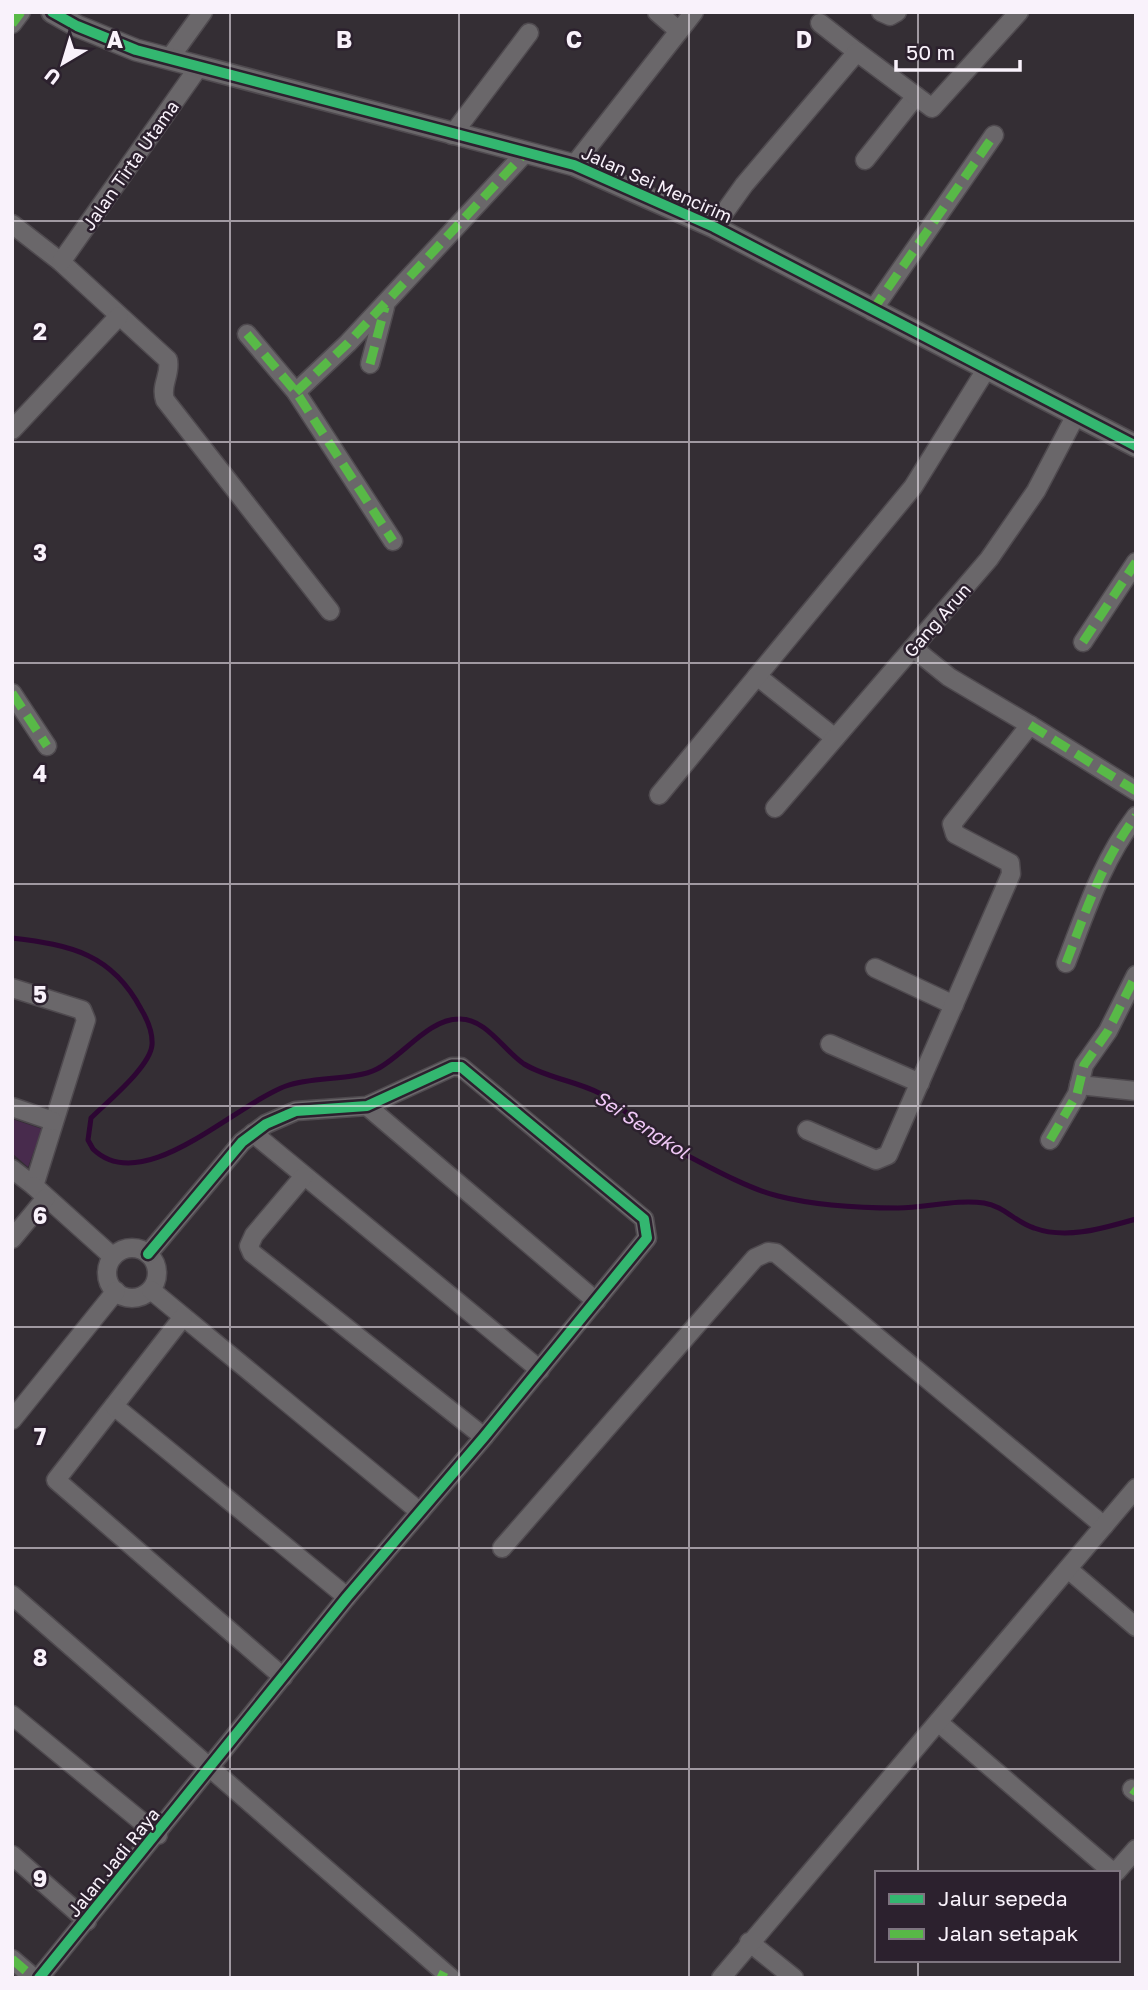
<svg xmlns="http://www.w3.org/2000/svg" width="1148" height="1990" viewBox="0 0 1148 1990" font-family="'Golos Text',sans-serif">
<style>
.green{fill:#482b4d}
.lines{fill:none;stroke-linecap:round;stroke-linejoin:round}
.stream{stroke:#2d0633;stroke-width:5}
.minor-casing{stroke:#4f4a4f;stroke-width:21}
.tertiary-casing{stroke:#4f4a4f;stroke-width:24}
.minor{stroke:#6a676a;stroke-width:18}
.tertiary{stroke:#6a676a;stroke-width:21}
.quiet{stroke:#58b947;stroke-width:9;stroke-dasharray:18 9;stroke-linecap:butt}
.cycleway-casing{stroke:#2c212e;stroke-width:15}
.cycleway{stroke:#33b770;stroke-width:10}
.grid{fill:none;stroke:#f9f2fb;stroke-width:2;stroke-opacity:0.55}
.labels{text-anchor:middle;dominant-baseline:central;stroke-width:5;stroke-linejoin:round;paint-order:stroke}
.street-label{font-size:18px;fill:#f9f2fb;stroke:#2c212e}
.water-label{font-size:19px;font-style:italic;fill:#f0c8f7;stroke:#2c212e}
.grid-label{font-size:23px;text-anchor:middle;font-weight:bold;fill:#f9f2fb;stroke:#2c212e;stroke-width:5;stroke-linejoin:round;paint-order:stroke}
</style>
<rect width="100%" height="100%" fill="#342e34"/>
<polygon class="green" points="12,1119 42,1129 28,1167 12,1153"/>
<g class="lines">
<path class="stream" d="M12,938c59,7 100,16 129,71 6,10 12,23 11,36 -2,22 -45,57 -61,73l-3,22 5,9c50,49 141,-44 193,-63 27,-10 68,-5 91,-17 26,-13 51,-50 82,-50 27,-1 45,32 65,45 23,14 52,17 75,29 27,14 47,42 74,55 29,15 75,41 105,48 39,10 79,12 120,12 27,0 59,-9 86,-5 20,3 31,19 50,25 33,12 70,0 102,-9"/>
<defs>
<g id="minor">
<polyline points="657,12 679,31"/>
<polyline points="881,12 890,16 897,12"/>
<polyline points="820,23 857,52"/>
<polyline points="12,24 21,12"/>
<polyline points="169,59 203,12"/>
<polyline points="452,135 529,33"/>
<polyline points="865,160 916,96"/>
<polyline points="574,165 694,12"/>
<path d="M12,224l49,38 107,98c3,15 -8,25 -3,40l165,211"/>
<polyline points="714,227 744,185 857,52 932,108 1019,12"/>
<polyline points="61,262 198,68"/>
<polyline points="872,311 994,135"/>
<polyline points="247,334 296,392 393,541"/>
<polyline points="370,364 385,307"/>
<polyline points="296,392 348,343 525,153"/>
<polyline points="12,430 119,316"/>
<polyline points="1083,642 1136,562"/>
<polyline points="757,676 835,738"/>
<polyline points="12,693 47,746"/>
<polyline points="1030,725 1136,791"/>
<polyline points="659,795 913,487 987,368"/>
<polyline points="775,808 989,559 1036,491 1076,415"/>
<path d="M1066,963c20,-52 36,-102 70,-147"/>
<polyline points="875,968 954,1005"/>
<polyline points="12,988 82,1010 86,1020 34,1186 12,1169"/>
<polyline points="830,1044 920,1083"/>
<polyline points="1079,1085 1136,1091"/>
<polyline points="367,1106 596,1301"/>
<polyline points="12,1107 53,1121"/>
<polyline points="807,1130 876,1160 888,1155 1011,874 1010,863 955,834 952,824 1030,725 949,677 913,648"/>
<polyline points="253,1133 540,1370"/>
<polyline points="1050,1140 1077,1094 1084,1065 1108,1031 1136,975"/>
<polyline points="304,1176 254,1235 249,1246 252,1253 484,1437"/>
<polyline points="34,1186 113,1257"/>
<polyline points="12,1239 46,1198"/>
<circle cx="132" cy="1273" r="25"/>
<polyline points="151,1290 420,1512"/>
<polyline points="183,1317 56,1480 283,1677"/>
<polyline points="114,1406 347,1597"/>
<polyline points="12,1420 116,1291"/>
<polyline points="502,1548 755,1258 768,1252 776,1253 1104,1526"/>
<polyline points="1068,1569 1136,1627"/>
<polyline points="12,1595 451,1978"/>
<polyline points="12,1715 158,1835"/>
<polyline points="938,1722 1108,1868 1116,1872 1136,1849"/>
<polyline points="1132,1789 1136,1792"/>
<polyline points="12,1855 87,1921"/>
<polyline points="749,1942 794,1978"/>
<polyline points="12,1959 34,1978"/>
<polyline points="39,1978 347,1597 484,1437 647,1238 644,1219 461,1067 452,1067 367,1106 296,1111 266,1124 242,1142 148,1254"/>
<polyline points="721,1978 1136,1488"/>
</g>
<polyline id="tertiary" points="52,12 77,26 136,50 574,165 714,227 1136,446"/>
</defs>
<use href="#minor" class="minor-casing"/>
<use href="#tertiary" class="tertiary-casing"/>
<use href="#minor" class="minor"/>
<use href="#tertiary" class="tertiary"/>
<g class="quiet">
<polyline points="12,24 21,12"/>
<polyline points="872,311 994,135"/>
<polyline points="247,334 296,392 393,541"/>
<polyline points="370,364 385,307"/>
<polyline points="296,392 348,343 525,153"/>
<polyline points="1083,642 1136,562"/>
<polyline points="12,693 47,746"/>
<polyline points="1030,725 1136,791"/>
<path d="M1066,963c20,-52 36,-102 70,-147"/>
<polyline points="1050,1140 1077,1094 1084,1065 1108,1031 1136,975"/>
<polyline points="1132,1789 1136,1792"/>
<polyline points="12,1959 34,1978"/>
<polyline points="441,1978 444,1972"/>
</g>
<defs>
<g id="cycleway">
<polyline points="52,12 77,26 136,50 574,165 714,227 1136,446"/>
<polyline points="39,1978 347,1597 484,1437 647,1238 644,1219 461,1067 452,1067 367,1106 296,1111 266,1124 242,1142 148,1254"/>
</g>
</defs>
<use href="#cycleway" class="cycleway-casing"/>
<use href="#cycleway" class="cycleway"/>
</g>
<path class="grid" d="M230,12v1966M459,12v1966M689,12v1966M918,12v1861M12,221h1124M12,442h1124M12,663h1124M12,884h1124M12,1106h1124M12,1327h1124M12,1548h1124M12,1769h1124M918,1960v18"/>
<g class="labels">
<g class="street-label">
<text transform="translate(130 165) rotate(-55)">Jalan Tirta Utama</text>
<text transform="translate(657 184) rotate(24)">Jalan Sei Mencirim</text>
<text transform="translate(937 620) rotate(-49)">Gang Arun</text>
<text transform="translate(113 1862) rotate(-51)">Jalan Jadi Raya</text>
</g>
<g class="water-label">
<text transform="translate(642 1124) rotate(33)">Sei Sengkol</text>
</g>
</g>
<g class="grid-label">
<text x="115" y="48">A</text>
<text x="344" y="48">B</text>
<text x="574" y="48">C</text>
<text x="804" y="48">D</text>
<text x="40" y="340">2</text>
<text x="40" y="561">3</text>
<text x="40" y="782">4</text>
<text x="40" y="1003">5</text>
<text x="40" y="1224">6</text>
<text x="40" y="1445">7</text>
<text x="40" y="1666">8</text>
<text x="40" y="1887">9</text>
</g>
<rect width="1148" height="1990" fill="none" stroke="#f9f2fb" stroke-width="28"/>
<rect x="875" y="1871" width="245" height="91" fill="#2c212e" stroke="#7e7580" stroke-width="2"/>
<rect x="889" y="1894" width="35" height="10" fill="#33b770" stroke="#7e7580" stroke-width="2"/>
<text x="938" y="1906" font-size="21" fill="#f9f2fb">Jalur sepeda</text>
<rect x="889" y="1929" width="35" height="10" fill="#58b947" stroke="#7e7580" stroke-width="2"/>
<text x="938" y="1941" font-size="21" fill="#f9f2fb">Jalan setapak</text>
<g transform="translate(63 63) rotate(218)" stroke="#2c212e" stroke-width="5" paint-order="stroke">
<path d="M0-5L12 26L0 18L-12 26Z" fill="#f9f2fb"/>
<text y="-10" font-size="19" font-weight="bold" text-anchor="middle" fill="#f9f2fb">U</text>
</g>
<path d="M896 60v10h124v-10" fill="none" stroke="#f9f2fb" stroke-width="3.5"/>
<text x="906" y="60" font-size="21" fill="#f9f2fb" stroke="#2c212e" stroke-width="5" paint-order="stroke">50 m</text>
</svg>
